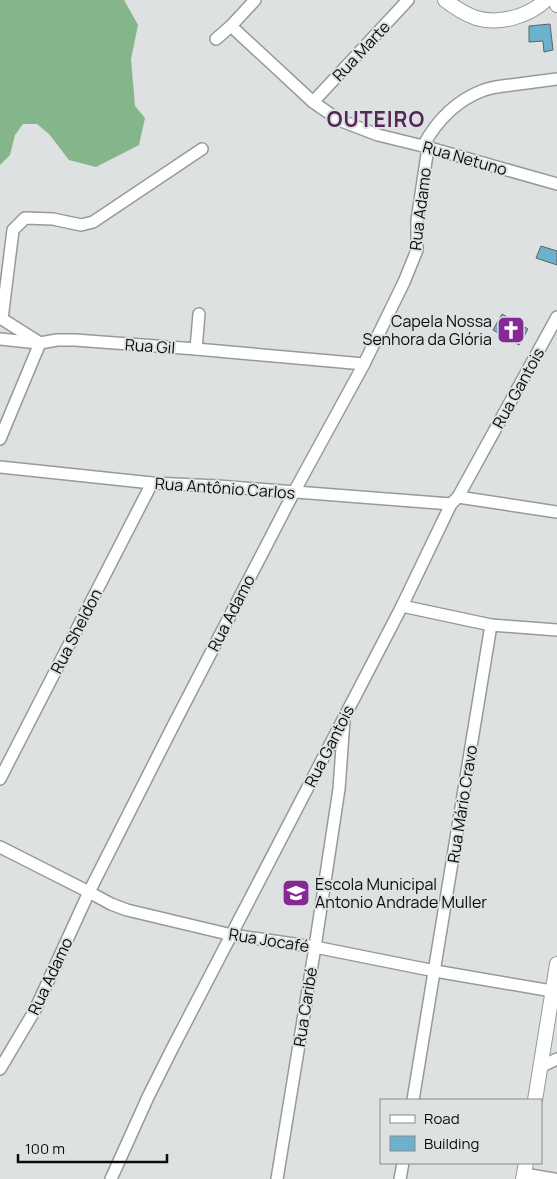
<svg xmlns="http://www.w3.org/2000/svg" width="557" height="1179" viewBox="0 0 557 1179" font-family="Manrope,sans-serif">
<style>
.forest{fill:#84b58b}
.building{fill:#6cb2cc;stroke:#5f6364}
.lines{fill:none;stroke-linecap:round;stroke-linejoin:round}
.minor-casing{stroke:#959a9a;stroke-width:14}
.tertiary-casing{stroke:#959a9a;stroke-width:16}
.minor{stroke:#fff;stroke-width:11}
.tertiary{stroke:#fff;stroke-width:14}
.labels{text-anchor:middle;dominant-baseline:central;stroke-width:4;stroke-linejoin:round;paint-order:stroke}
.street-label{font-size:16px;fill:#0a0c0c;stroke:#dde1e1}
.poi-label{font-size:16px;fill:#0a0c0c;stroke:#dde1e1;text-anchor:end}
.district-label{font-size:21px;font-weight:bold;letter-spacing:1px;fill:#54275b;stroke:#dde1e1}
</style>
<rect width="100%" height="100%" fill="#dde1e1"/>
<polygon class="forest" points="0,0 124,0 138,25 131,59 135,106 145,118 139,145 96,167 69,160 49,134 37,124 23,124 15,135 10,155 0,165"/>
<g class="building">
<polygon points="550,24 553,50 544,52 543,41 529,42 529,26"/>
<polygon points="541,246 557,251 557,265 536,258"/>
<polygon points="502,314 528,329 519,345 493,330"/>
</g>
<g class="lines">
<defs>
<g id="minor">
<polyline points="231,26 313,102 339,120 378,135 423,146 557,184"/>
<polyline points="216,39 231,26 255,0"/>
<polyline points="313,102 408,0"/>
<path d="M423,146c14,-26 34,-46 61,-56 9,-3 18,-4 27,-5 15,-2 31,-4 46,-6"/>
<polyline points="0,339 38,343"/>
<polyline points="40,343 2,319 13,230 25,218 53,219 81,225 93,222 202,149"/>
<polyline points="196,349 199,314"/>
<polyline points="0,439 40,343 57,340 75,340 196,349 364,364"/>
<polyline points="0,467 152,483 218,486 451,504"/>
<polyline points="458,497 557,512"/>
<polyline points="402,606 491,625 557,630"/>
<polyline points="0,779 152,483"/>
<polyline points="0,847 89,892 111,904 127,910 232,935 315,947 435,971 552,991"/>
<polyline points="540,1067 557,1059"/>
<polyline points="0,1069 35,1010 89,892 172,728 294,492 364,364 404,282 417,250 417,220 428,148"/>
<polyline points="413,1100 491,625"/>
<polyline points="524,1174 554,1179"/>
<polyline points="111,1179 148,1097 172,1049 402,606 451,504 458,497 557,317"/>
<polyline points="277,1179 315,947 339,789 344,720"/>
<polyline points="400,1179 403,1163"/>
</g>
<g id="tertiary">
<path d="M445,0c9,7 20,14 31,18 24,7 53,-2 70,-18"/>
<polyline points="556,0 557,5"/>
<polyline points="535,1100 557,964"/>
<polyline points="523,1179 526,1163"/>
</g>
</defs>
<use href="#minor" class="minor-casing"/>
<use href="#tertiary" class="tertiary-casing"/>
<use href="#minor" class="minor"/>
<use href="#tertiary" class="tertiary"/>
</g>
<defs>
<symbol id="church-square" viewBox="-11 -11 22 22"><rect x="-9" y="-9" width="18" height="18" rx="4" fill="#862994" stroke="#dde1e1"/><path d="M-1.2-6h2.4v3.5h3.3v2.4h-3.3V6h-2.4V-.1h-3.3v-2.4h3.3Z" fill="#fff"/></symbol>
<symbol id="school-square" viewBox="-11 -11 22 22"><rect x="-9" y="-9" width="18" height="18" rx="4" fill="#862994" stroke="#dde1e1"/><path d="M0-5L7-2L0 1L-7-2ZM-4 1L0 2.5L4 1V4Q0 6-4 4Z" fill="#fff"/></symbol>
</defs>
<g fill-rule="evenodd">
<use href="#church-square" x="495" y="314" width="32" height="32"/>
<use href="#school-square" x="280" y="877" width="32" height="32"/>
</g>
<g class="labels">
<g class="street-label">
<text transform="translate(361 51) rotate(-47)">Rua Marte</text>
<text transform="translate(465 158) rotate(16)">Rua Netuno</text>
<text transform="translate(420 209) rotate(-83)">Rua Adamo</text>
<text transform="translate(150 346) rotate(4)">Rua Gil</text>
<text transform="translate(518 388) rotate(-61)">Rua Gantois</text>
<text transform="translate(225 488) rotate(4)">Rua Antônio Carlos</text>
<text transform="translate(231 613) rotate(-63)">Rua Adamo</text>
<text transform="translate(76 631) rotate(-63)">Rua Sheldon</text>
<text transform="translate(329 746) rotate(-63)">Rua Gantois</text>
<text transform="translate(462 804) rotate(-81)">Rua Mário Cravo</text>
<text transform="translate(269 940) rotate(9)">Rua Jocafé</text>
<text transform="translate(50 976) rotate(-65)">Rua Adamo</text>
<text transform="translate(305 1007) rotate(-81)">Rua Caribé</text>
</g>
<g class="poi-label">
<text x="492" y="321">Capela Nossa<tspan x="492" dy="18">Senhora da Glória</tspan></text>
<text x="315" y="884" text-anchor="start">Escola Municipal<tspan x="315" dy="18">Antonio Andrade Muller</tspan></text>
</g>
<g class="district-label">
<text x="376" y="119">OUTEIRO</text>
</g>
</g>
<rect x="380" y="1099" width="162" height="65" fill="#dde1e1" stroke="#898c8c"/>
<rect x="390" y="1115" width="25" height="8" fill="#ffffff" stroke="#898c8c"/>
<text x="424" y="1124" font-size="15" fill="#0a0c0c">Road</text>
<rect x="390" y="1136" width="25" height="15" fill="#6cb2cc" stroke="#898c8c"/>
<text x="424" y="1149" font-size="15" fill="#0a0c0c">Building</text>
<path d="M18 1154v8h149v-8" fill="none" stroke="#0a0c0c" stroke-width="2.5"/>
<text x="25" y="1154" font-size="15" fill="#0a0c0c" stroke="#dde1e1" stroke-width="4" paint-order="stroke">100 m</text>
</svg>
